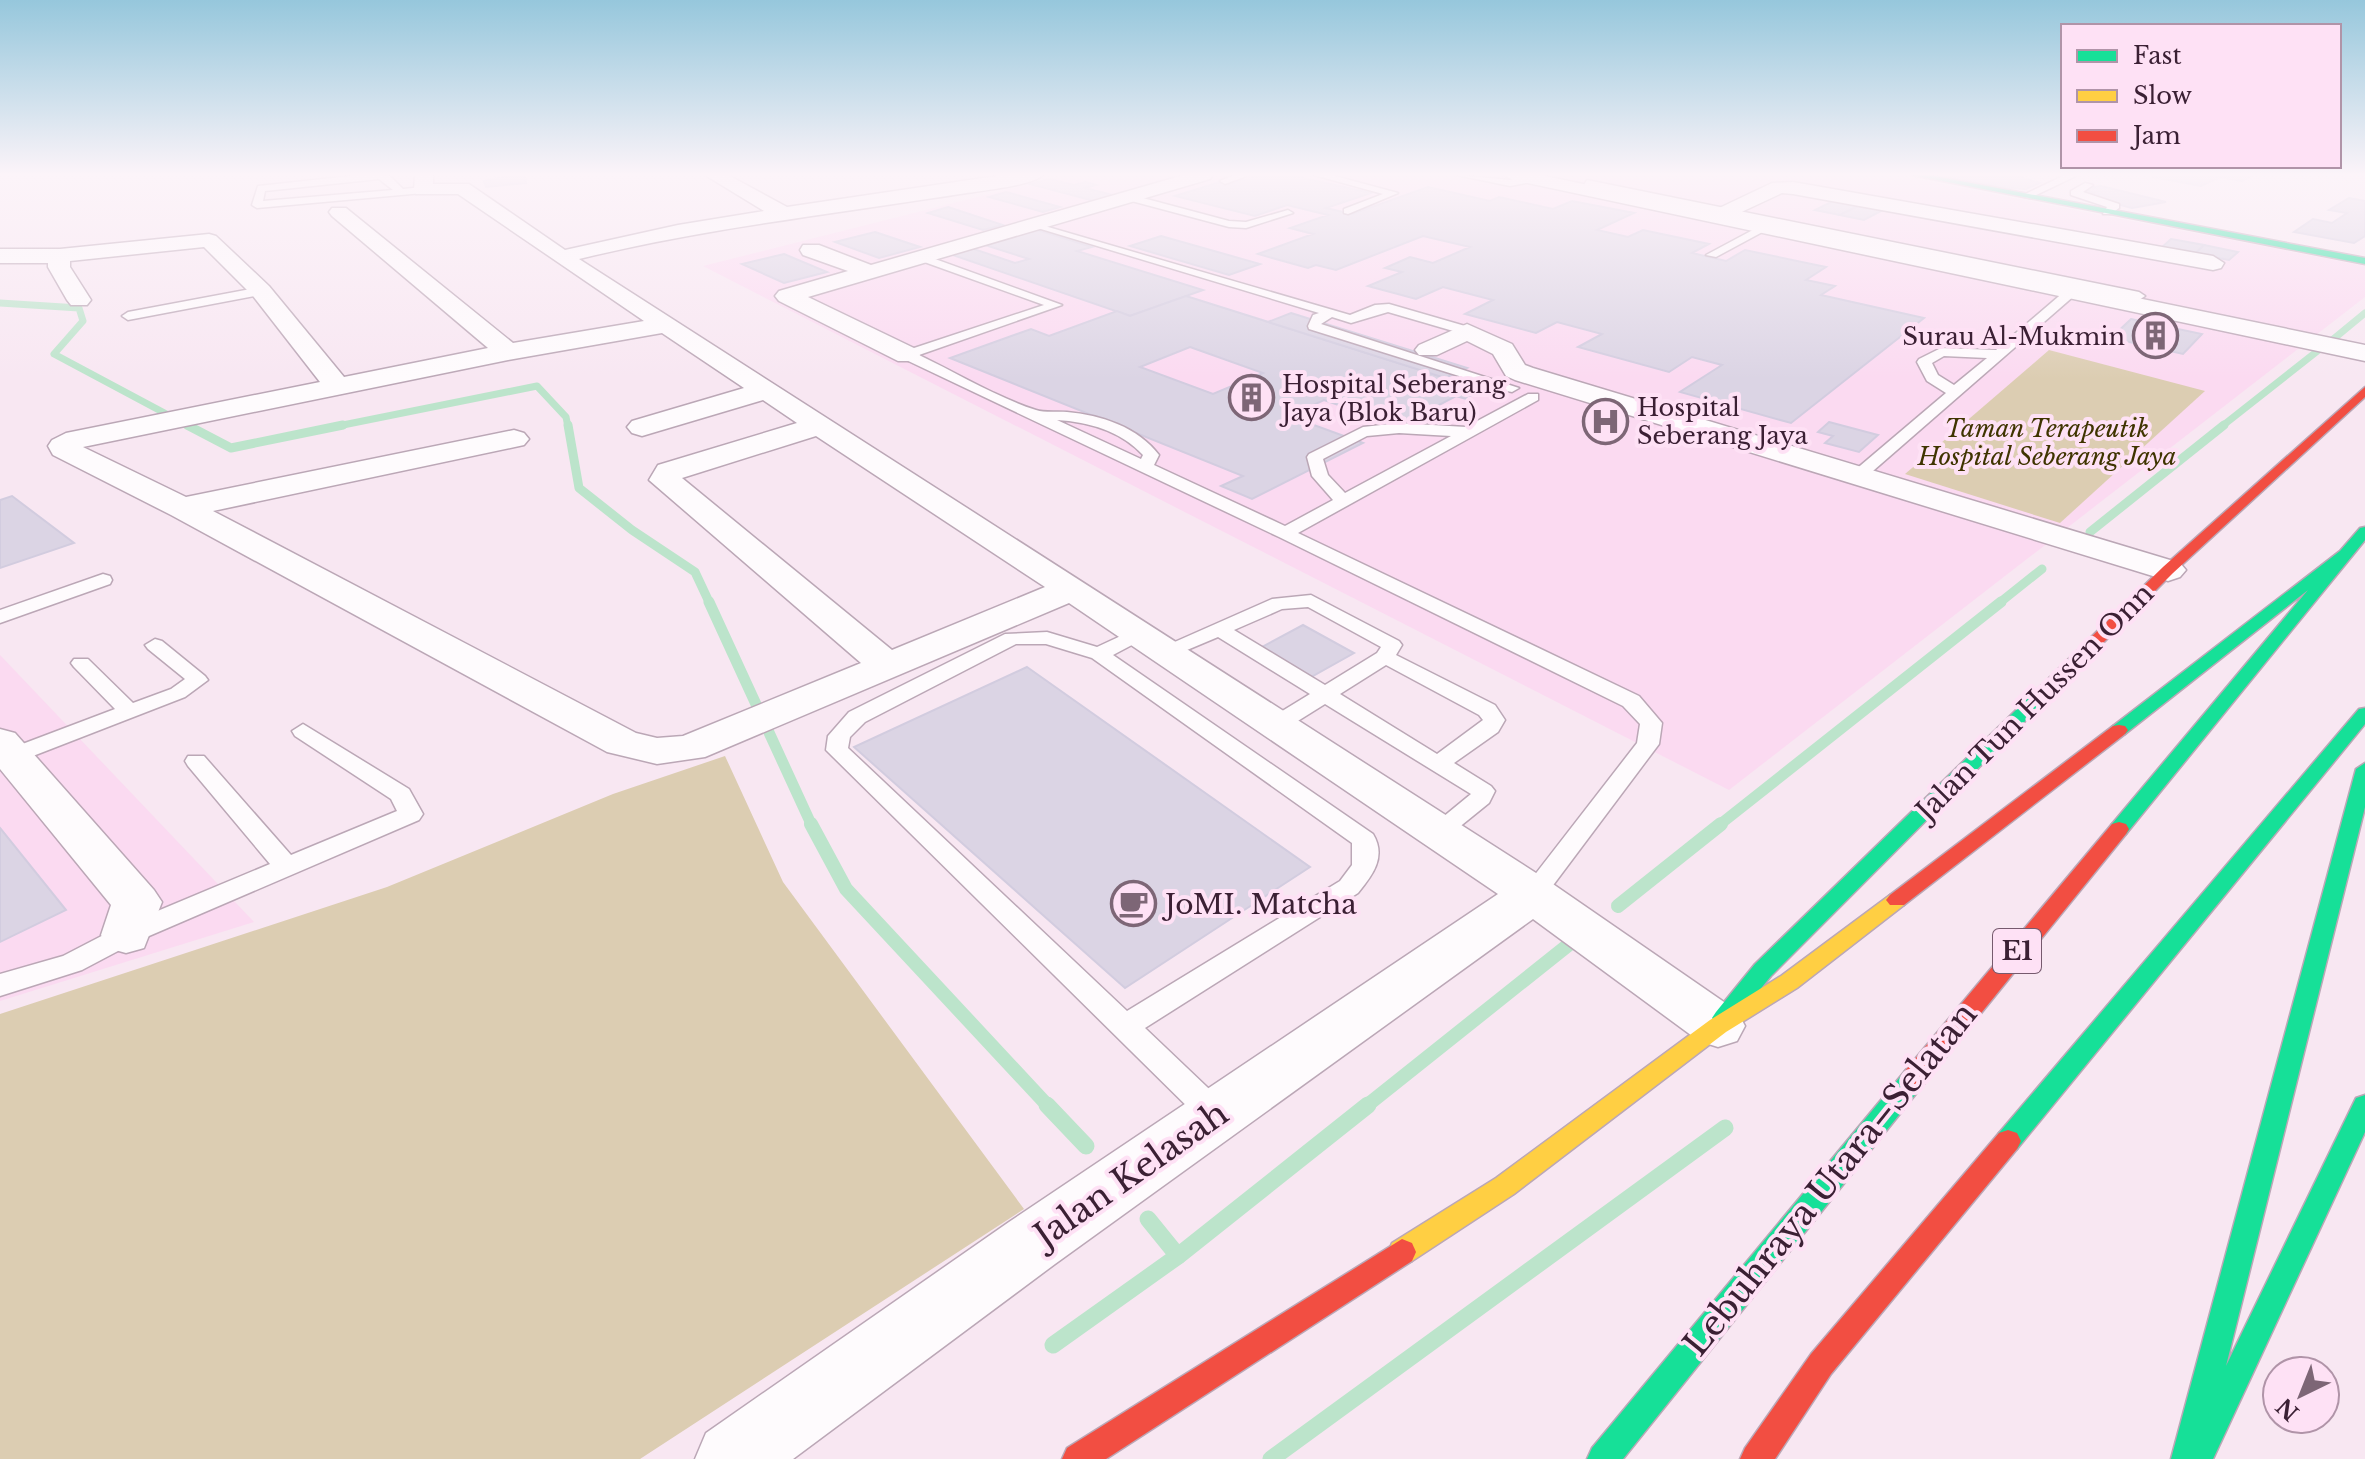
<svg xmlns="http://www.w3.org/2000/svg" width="2365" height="1459" viewBox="0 0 2365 1459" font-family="'Libre Baskerville',serif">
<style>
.built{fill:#fbdaf1}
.green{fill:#dccdb2}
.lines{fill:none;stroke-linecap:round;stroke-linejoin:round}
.stream-far4{stroke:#bce4cb;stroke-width:7}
.stream-far3{stroke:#bce4cb;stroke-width:9}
.stream-far2{stroke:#bce4cb;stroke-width:11}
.stream-far1{stroke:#bce4cb;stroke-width:14}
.stream{stroke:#bce4cb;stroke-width:17}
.building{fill:#dbd4e4;stroke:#d2ccdf;stroke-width:2;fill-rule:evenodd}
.lane-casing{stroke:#bba7b6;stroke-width:3}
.street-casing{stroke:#bba7b6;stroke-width:3}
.fast-casing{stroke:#bba7b6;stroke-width:3}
.slow-casing{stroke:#bba7b6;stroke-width:3}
.jam-casing{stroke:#bba7b6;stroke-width:3}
.lane{fill:#fefbfd;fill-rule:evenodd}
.street{fill:#fefbfd;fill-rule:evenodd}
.fast{fill:#16e098;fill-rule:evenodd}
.slow{fill:#ffcf43;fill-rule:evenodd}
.jam{fill:#f24e42;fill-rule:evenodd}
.labels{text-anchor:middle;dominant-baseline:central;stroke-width:8;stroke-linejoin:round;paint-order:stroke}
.far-poi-label{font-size:24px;fill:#3b2034;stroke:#fee1f5;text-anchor:start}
.far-park-label{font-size:24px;font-style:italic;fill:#3f3400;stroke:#fee1f5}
.shield{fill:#fee1f5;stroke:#765a6e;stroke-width:2}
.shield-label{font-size:26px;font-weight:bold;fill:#3b2034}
.street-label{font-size:28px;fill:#3b2034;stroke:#fee1f5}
.poi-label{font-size:28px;fill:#3b2034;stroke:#fee1f5;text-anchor:start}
.near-street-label{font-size:34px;fill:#3b2034;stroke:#fee1f5}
</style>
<rect width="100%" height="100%" fill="#f8e7f2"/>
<g class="built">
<polygon points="1065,175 1894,175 2365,266 2365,297 1729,790 703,266"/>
<polygon points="0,655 254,922 0,1001"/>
</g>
<g class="green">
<polygon points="2049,350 2205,391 2060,523 1905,474"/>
<polygon points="725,756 783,882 1024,1209 640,1459 0,1459 0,1014 387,887 613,794"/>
</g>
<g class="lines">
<g class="stream-far4">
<polyline points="0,303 79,308 83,321 54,354 172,417"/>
<polyline points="2331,341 2365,313"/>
<polyline points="179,421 191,427"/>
<polyline points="333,427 537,386 566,417 568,427"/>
<polyline points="2221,427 2320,349"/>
</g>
<g class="stream-far3">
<polyline points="187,425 231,448 343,425"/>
<polyline points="568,425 579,488 632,530 695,572 710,604"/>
<polyline points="2090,532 2224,425"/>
<polyline points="1998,604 2042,569"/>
</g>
<g class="stream-far2">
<polyline points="709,602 812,826"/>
<polyline points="1718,826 2001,602"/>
</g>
<g class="stream-far1">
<polyline points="811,824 846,889 1049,1107"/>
<polyline points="1618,906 1721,824"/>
<polyline points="1365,1107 1577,938"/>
</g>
<g class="stream">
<polyline points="1047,1105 1086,1146"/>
<polyline points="1148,1219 1178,1256"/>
<polyline points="1053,1345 1178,1256 1368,1105"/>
<polyline points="1271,1459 1725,1128"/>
</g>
</g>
<g class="building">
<polygon points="514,175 525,175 526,183 486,187 484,181"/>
<polygon points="1260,175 1290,175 1371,193 1326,208 1352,214 1428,187 1490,201 1499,197 1553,209 1572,201 1634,213 1597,230 1628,237 1643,230 1709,244 1692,253 1726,261 1745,250 1826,267 1806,280 1835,286 1821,295 1924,318 1791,423 1680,392 1722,365 1692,357 1669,372 1578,347 1602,334 1557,322 1536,333 1465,314 1493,300 1443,287 1416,299 1368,286 1402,272 1385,268 1410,257 1433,263 1470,247 1423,236 1336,270 1316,265 1308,268 1258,254 1313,234 1290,228 1328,215 1287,205 1255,216 1175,196 1220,182 1229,184"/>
<polygon points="1940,175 2013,175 2040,183 2026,189 2008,188"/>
<polygon points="2158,175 2253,175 2242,181 2220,177 2201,186 2154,177"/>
<polygon points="1049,179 1074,185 1086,182 1096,185 1085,188 1113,195 1094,201 1030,184"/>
<polygon points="2101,186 2166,202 2132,208 2082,195 2095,193 2082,189"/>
<polygon points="1006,192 1060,207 1043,212 989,197"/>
<polygon points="2349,198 2365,201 2365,236 2354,243 2294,232 2313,219 2332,223 2347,213 2329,210"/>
<polygon points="1837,199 1862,204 1840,215 1815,210"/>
<polygon points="1862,204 1885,209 1864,220 1840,215"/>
<polygon points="948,207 1003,225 983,230 928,213"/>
<polygon points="1034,229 1092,247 1077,251 1203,290 1130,316 947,253 968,247 1015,263 1029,259 982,244"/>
<polygon points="875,232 920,247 879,258 835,242"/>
<polygon points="1161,236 1260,264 1229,275 1130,246"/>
<polygon points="2171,239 2204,245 2195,254 2161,248"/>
<polygon points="2204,245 2238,252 2229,260 2195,254"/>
<polygon points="784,254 827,272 784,283 742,264"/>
<path d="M1186,296l298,94 -18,9 -10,-3 -57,30 -75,-26 -35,16 74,27 -111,56 -31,-13 22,-10 -293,-118 81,-29 18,7 68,-25 13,5zM1190,347l73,26 -50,21 -73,-27z"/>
<polygon points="1291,313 1467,368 1445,378 1268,322"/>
<polygon points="2131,319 2202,334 2183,354 2111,338"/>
<polygon points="1829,422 1878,435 1859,452 1825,443 1833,436 1818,432"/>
<polygon points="12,496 74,543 0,568 0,500"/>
<polygon points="1303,625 1354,653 1311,677 1260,648"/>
<polygon points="1027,667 1310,867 1125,988 854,747"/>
<polygon points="0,828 66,910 0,942"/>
</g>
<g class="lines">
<defs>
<g id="lane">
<path d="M360,175l30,1 13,13 20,-2 5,3 -5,3 -166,15 -5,-3 6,-19zM379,179l14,11 -130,11 2,-10z"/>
<polygon points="1234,175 1249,175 1225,184 1220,181"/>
<polygon points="1314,175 1331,175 1398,193 1348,214 1344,213 1344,209 1383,194"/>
<polygon points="1457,175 1510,180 1536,177 1541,180 1510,186"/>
<polygon points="2065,175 2078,175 2030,198 2021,196"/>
<path d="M1587,180l552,112 6,4 -6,4 -62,-13 -2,8 -209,182 -6,2 -8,-5 2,-3 92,-78 -19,-12 -10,-19 2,-3 22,-11 55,2 69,-59v-7l-481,-99zM1944,356l43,2 -33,27 -16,-10 -6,-12z"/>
<polygon points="2085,183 2093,185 2083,192 2119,204 2119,208 2111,214 2103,214 2107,207 2071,195 2071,191"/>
<polygon points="1128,194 1229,221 1246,222 1288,210 1293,213 1246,228 1229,227 1124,199 1124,195"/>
<polygon points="1031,222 1350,315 1375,305 1389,304 1472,328 1474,331 1467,335 1388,312 1351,323 1332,317 1321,324 1519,388 1512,392 1507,391 1309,329 1308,326 1313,315 1319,313 1031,226"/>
<polygon points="1764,224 1769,227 1768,229 1716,257 1706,255"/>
<path d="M916,255h8l138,50 -143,50c38,18 77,42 117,55 9,3 21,1 31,2 34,3 71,15 92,43l-5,10 131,61 48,-26 -21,-24 -5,-19 2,-3 54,-27 36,-4 67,4 62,-33h10v6l-240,133 341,163 23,27 -3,21 -117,156 -9,3 -9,-3 -4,-6 117,-151 3,-19 -17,-18 -344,-169 -377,-179v-6l142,-47 -128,-46zM1057,420c32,2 64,11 86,35l-2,4zM1399,433l52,3 -106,57 -17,-18 -5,-16 44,-23z"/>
<polygon points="261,287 265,288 265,294 128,320 122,316 128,312"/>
<polygon points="103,574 110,576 112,580 110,584 0,623 0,610"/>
<path d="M1311,595l88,46 3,4 -6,10 99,50 10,15 -7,12 -44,31 37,23 4,5 -6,12 -42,34h-18l-3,-6 45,-37 -146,-90 -40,25h-16l-3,-5 3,-5 41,-25 -92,-57 -50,21 -10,-6 3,-4 111,-49zM1308,607l73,40 -4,6 -52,32 -91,-55 48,-21zM1386,665l93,50 4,5 -46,34 -97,-60z"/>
<path d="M1140,627l7,2 3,4 -3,4 -34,18 260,179c14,23 -1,42 -15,59l-213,135 82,78 4,9 -4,9 -11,4 -11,-4 -379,-374 2,-14 21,-24 156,-78 42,-2 50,15zM1016,644h30l46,14 260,185v22l-12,16 -213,130 -279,-263 2,-11 15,-15z"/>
<polygon points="155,639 162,641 205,676 208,680 185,697 20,761 4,761 1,756 4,751 115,709 74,667 71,663 74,659 88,659 133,703 171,689 185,679 148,649 145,645"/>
<polygon points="303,724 409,789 423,814 419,820 135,942 82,970 0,996 0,974 63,956 117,928 270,864 188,766 185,761 188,756 204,756 291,855 397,811 391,799 295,736 292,731"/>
</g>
<g id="street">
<path d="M415,175h18v9h36l96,66 113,-25 86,-14 -59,-36h23l59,32 216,-32h40c-11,11 -65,16 -83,19 -127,20 -255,34 -381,65l971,623 187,129 8,15 -8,15 -19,6 -19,-6 -166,-122 -478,345 -262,195h-98l11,-26 303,-211 489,-328 -429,-291 -364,154 -48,7 -50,-12 -436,-237 -118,-60 -5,-9 4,-6 14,-7 254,-51 -67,-86 -49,-49 -134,14v6l21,33 -4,5h-16l-4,-5 -19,-33v-4h-48v-14h60l149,-15 7,2 53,50 75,91 144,-29 -156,-132 -3,-4 3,-4h14l167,135 131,-22 -186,-127h-42l-2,-4zM662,333l82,55 -112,33 -5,6 5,6 10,3 10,-3 111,-33 34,23 -139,42 -9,15 212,183 -178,73 -26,2 -21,-5 -423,-222 311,-66 5,-6 -5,-6 -10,-3 -328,67 -103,-50 425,-87zM816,436l229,151 -153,63 -210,-172z"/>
<polygon points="1184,175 1213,175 1210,179 808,297 916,349 920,355 916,361 898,361 779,301 775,296 779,291 848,271 803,255 800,250 803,245 819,245 871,265"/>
<polygon points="1504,175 1540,175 1713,211 1772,183 1793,182 2213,256 2224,263 2221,268 2213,270 1793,194 1782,193 1735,215 2365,345 2365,361 1513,180"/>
<polygon points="1467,324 1512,344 1525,365 1533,368 2180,563 2186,570 2180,577 2168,581 2156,577 1515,380 1506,376 1493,354 1467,341 1437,355 1419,355 1415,350 1419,345"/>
<polygon points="0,729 15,733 154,890 162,902 144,948 126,953 108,948 101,935 111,905 0,769"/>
</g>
<g id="fast">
<polygon points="1912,175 1929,175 2365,258 2365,264"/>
<polygon points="2365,527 2365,540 2126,834 2112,834 2109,829 2112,824 2308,590 2125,734 2113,734 2110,730 2113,726 2340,551 2360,528"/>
<polygon points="2091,641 2097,643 2099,646 2097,649 1771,976 1732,1024 1724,1027 1716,1024 1712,1018 1716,1012 1755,964 2085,643"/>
<polygon points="2365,708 2365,724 2017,1149 2008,1152 1999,1149 1995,1141 1999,1133 2359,709"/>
<polygon points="2365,763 2365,807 2226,1366 2356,1098 2365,1095 2365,1132 2213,1459 2171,1459 2356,769"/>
<polygon points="1914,1068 1923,1071 1926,1078 1923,1085 1623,1459 1587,1459 1592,1448 1905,1071"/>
</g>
<polygon id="slow" points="1897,893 1904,895 1908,900 1904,905 1797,988 1726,1032 1514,1194 1412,1261 1402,1265 1392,1261 1388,1252 1392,1243 1496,1178 1710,1020 1781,976 1890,895"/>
<g id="jam">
<polygon points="2365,387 2365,397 2173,573 2097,649 2085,649 2083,646 2085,643 2163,567"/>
<polygon points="2119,725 2125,726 2128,730 2125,734 1904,905 1890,905 1886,900 1890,895 2113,726"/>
<polygon points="2119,822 2126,824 2129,829 2126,834 1923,1085 1914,1088 1905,1085 1902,1078 1905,1071 2112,824"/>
<polygon points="2008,1130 2017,1133 2021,1141 2017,1149 1831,1374 1775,1459 1740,1459 1745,1448 1811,1354 1999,1133"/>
<polygon points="1402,1239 1412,1243 1416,1252 1412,1261 1106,1459 1062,1459 1067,1448"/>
</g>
</defs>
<use href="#lane" class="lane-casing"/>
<use href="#street" class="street-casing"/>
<use href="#fast" class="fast-casing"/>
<use href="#slow" class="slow-casing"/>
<use href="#jam" class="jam-casing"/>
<use href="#lane" class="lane"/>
<use href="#street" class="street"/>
<use href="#fast" class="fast"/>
<use href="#slow" class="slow"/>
<use href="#jam" class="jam"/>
</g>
<linearGradient id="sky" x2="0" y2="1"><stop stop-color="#96c7dc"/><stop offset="0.46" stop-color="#fcf4f9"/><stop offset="1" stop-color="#fcf4f9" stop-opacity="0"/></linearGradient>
<rect width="2365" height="379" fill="url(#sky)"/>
<defs>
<symbol id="building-ring" viewBox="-11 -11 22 22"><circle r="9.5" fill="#fee1f5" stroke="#7d6676" stroke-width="1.5"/><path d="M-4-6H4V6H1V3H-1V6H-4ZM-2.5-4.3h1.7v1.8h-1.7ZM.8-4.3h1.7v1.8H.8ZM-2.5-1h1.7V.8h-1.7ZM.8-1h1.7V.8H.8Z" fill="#7d6676"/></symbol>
<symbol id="hospital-ring" viewBox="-11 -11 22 22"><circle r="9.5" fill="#fee1f5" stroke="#7d6676" stroke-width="1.5"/><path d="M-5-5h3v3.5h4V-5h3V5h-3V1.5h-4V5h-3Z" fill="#7d6676"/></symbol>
<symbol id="cafe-ring" viewBox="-11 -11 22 22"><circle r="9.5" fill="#fee1f5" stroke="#7d6676" stroke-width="1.5"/><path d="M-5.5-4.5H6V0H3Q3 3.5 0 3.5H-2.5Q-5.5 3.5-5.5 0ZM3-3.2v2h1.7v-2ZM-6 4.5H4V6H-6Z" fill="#7d6676"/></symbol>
</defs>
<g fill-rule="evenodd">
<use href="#building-ring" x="2130" y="310" width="51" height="51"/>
<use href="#building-ring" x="1226" y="372" width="51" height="51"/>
<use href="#hospital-ring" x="1580" y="396" width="51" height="51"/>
<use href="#cafe-ring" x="1108" y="878" width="51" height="51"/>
</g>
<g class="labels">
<g class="far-poi-label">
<text x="2125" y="336" text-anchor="end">Surau Al-Mukmin</text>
<text x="1282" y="384">Hospital Seberang<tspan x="1282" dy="28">Jaya (Blok Baru)</tspan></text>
<text x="1637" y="407">Hospital<tspan x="1637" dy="28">Seberang Jaya</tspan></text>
</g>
<g class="far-park-label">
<text x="2047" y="428">Taman Terapeutik<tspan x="2047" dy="28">Hospital Seberang Jaya</tspan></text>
</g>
<rect class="shield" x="1993" y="929" width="48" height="44" rx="6"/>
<g class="shield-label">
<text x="2017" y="951">E1</text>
</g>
<g class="street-label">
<text transform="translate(2035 702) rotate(-45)">Jalan Tun Hussen Onn</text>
</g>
<g class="poi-label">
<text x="1165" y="904">JoMI. Matcha</text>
</g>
<g class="near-street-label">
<text transform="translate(1131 1174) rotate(-35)">Jalan Kelasah</text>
<text transform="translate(1830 1179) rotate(-51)">Lebuhraya Utara–Selatan</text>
</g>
</g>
<rect x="2061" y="24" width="280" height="144" fill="#fee1f5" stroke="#b094a8" stroke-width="2"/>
<rect x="2077" y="50" width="40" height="12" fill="#16e098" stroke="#b094a8" stroke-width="2"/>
<text x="2133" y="64" font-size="24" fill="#3b2034">Fast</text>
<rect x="2077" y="90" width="40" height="12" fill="#ffcf43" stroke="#b094a8" stroke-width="2"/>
<text x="2133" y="104" font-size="24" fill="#3b2034">Slow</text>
<rect x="2077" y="130" width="40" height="12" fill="#f24e42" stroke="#b094a8" stroke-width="2"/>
<text x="2133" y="144" font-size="24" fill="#3b2034">Jam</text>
<g transform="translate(2301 1395) rotate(223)"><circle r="38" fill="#fee1f5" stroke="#b094a8" stroke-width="2"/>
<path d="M0-6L14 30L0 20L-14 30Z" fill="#7d6676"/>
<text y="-12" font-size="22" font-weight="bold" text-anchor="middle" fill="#3b2034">N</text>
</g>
</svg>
